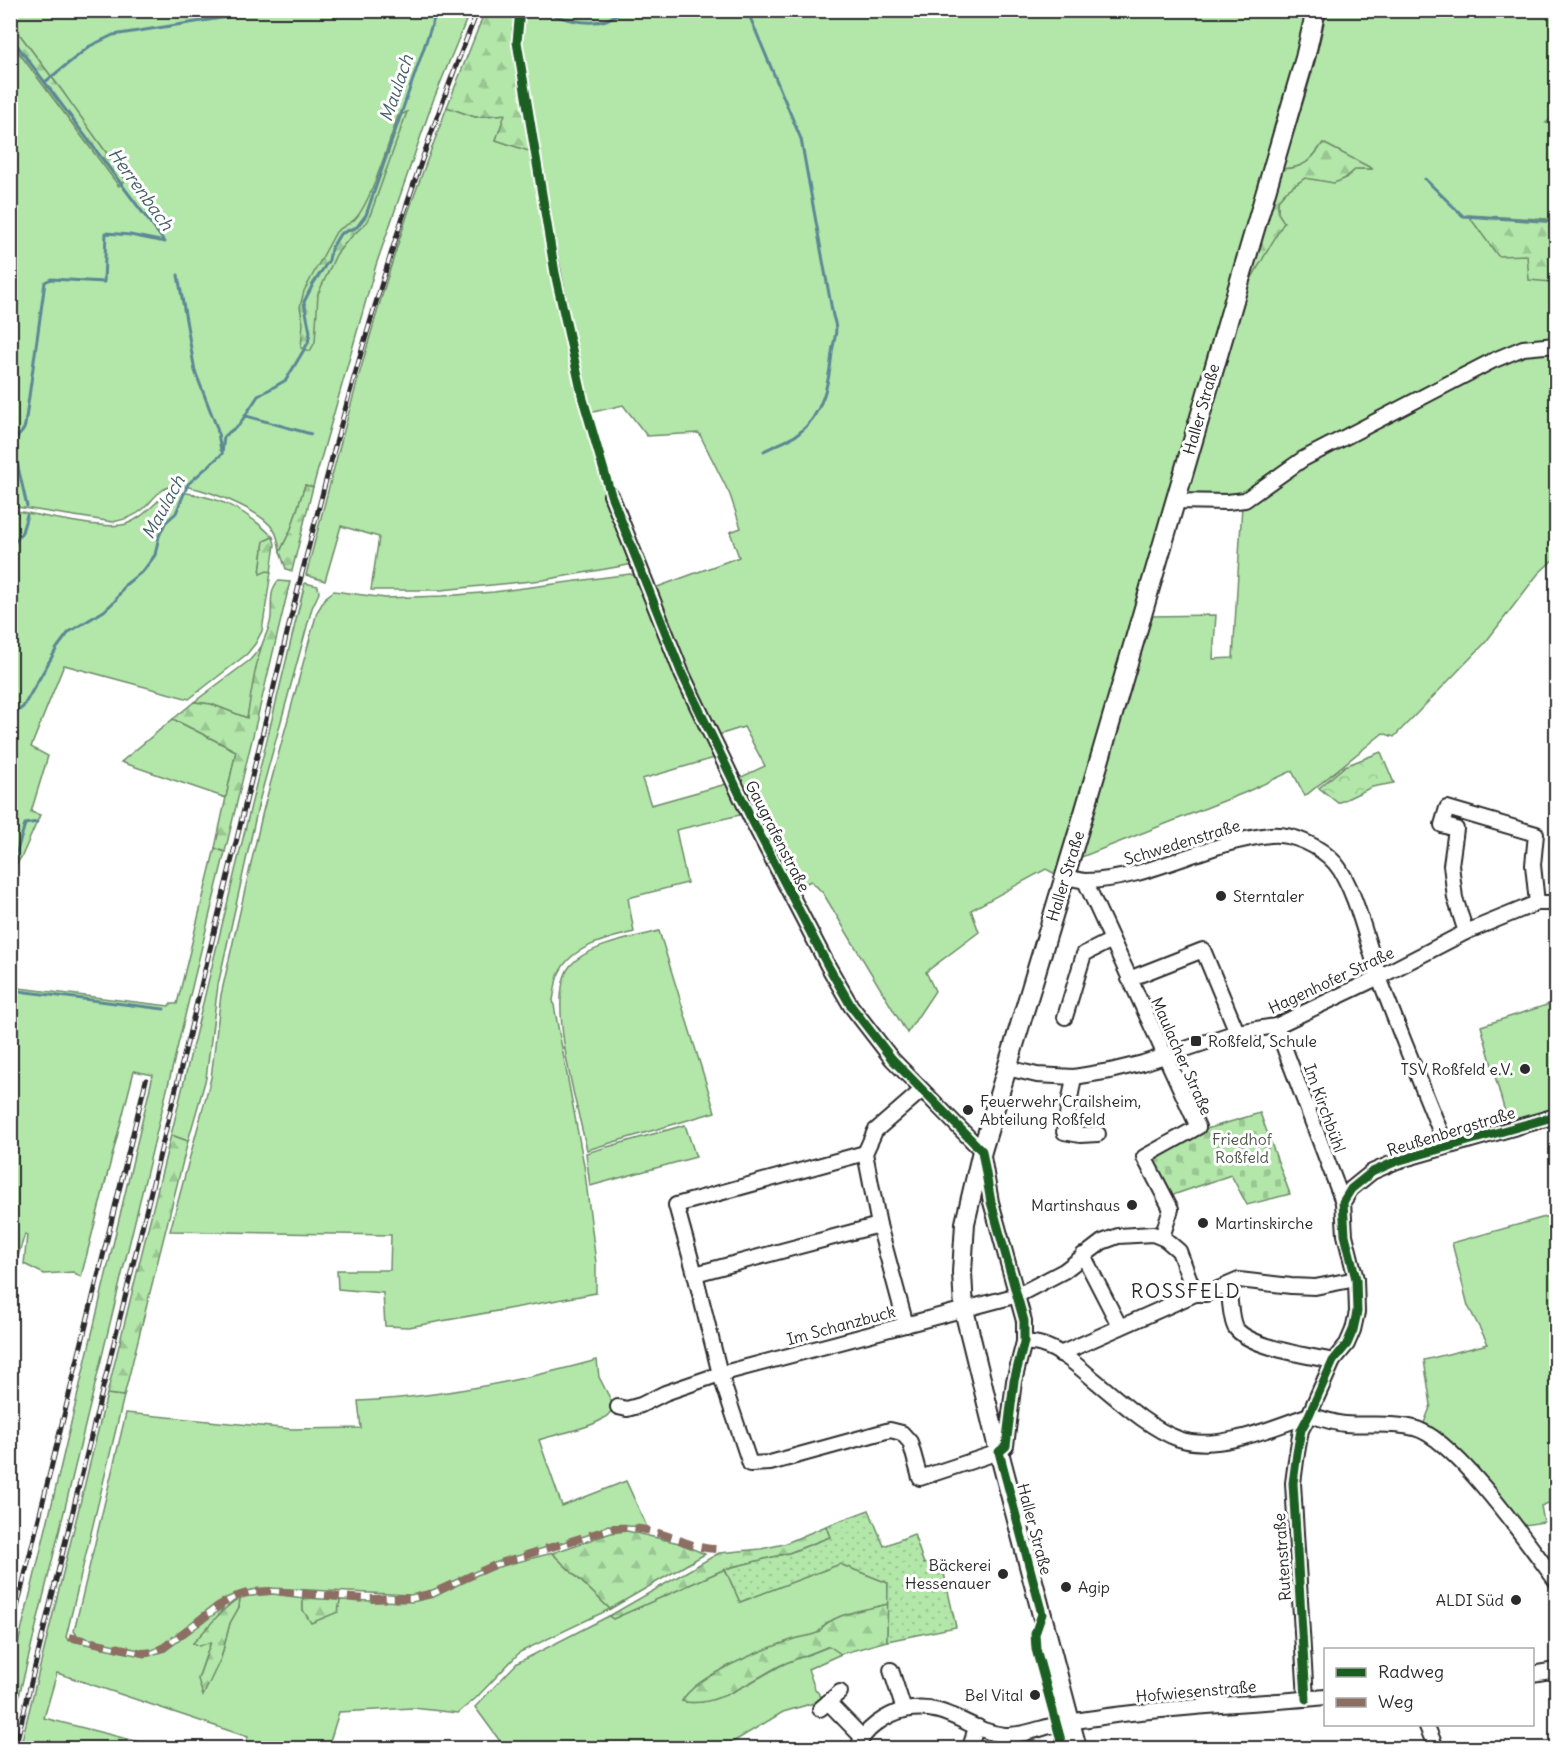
<svg xmlns="http://www.w3.org/2000/svg" width="1567" height="1759" viewBox="0 0 1567 1759" font-family="Delius,sans-serif">
<style>
.grass{fill:#b2e7a9;stroke:#6e896a;stroke-width:1.5}
.forest{fill:url(#forest-firs);stroke:#6e896a;stroke-width:1.5}
.cemetery{fill:url(#cemetery-stones);stroke:#6e896a;stroke-width:1.5}
.park{fill:url(#park-crowns);stroke:#6e896a;stroke-width:1.5}
.garden{fill:url(#garden-dots);stroke:#6e896a;stroke-width:1.5}
.lines{fill:none;stroke-linecap:round;stroke-linejoin:round}
.stream{stroke:#5b8795;stroke-width:3}
.minor-casing{stroke:#2b2b2b;stroke-width:18}
.major-casing{stroke:#2b2b2b;stroke-width:22}
.minor{stroke:#fff;stroke-width:14}
.major{stroke:#fff;stroke-width:18}
.rail-casing{stroke:#2b2b2b;stroke-width:5}
.rail{stroke:#fff;stroke-width:3;stroke-dasharray:9;stroke-linecap:butt}
.quiet{stroke:#8d6e63;stroke-width:8;stroke-dasharray:15 8;stroke-linecap:butt}
.cycleway-casing{stroke:#fff;stroke-width:13}
.cycleway{stroke:#1b5e20;stroke-width:9}
.poi-dot{fill:#2b2b2b;stroke:#fff;stroke-width:2}
.labels{text-anchor:middle;dominant-baseline:central;stroke-width:6;stroke-linejoin:round;paint-order:stroke}
.street-label{font-size:16px;fill:#2b2b2b;stroke:#fff}
.poi-label{font-size:16px;fill:#2b2b2b;stroke:#fff;text-anchor:start}
.park-label{font-size:16px;fill:#4d5a4a;stroke:#fff}
.water-label{font-size:18px;font-style:italic;fill:#476169;stroke:#fff}
.quarter-label{font-size:20px;letter-spacing:1.5px;fill:#2b2b2b;stroke:#fff}
</style>
<defs>
<pattern id="forest-firs" width="22" height="20" patternUnits="userSpaceOnUse" patternTransform="scale(1.5)"><rect width="22" height="20" fill="#b2e7a9"/><path d="M5 1l3.5 6h-7zM16 11l3.5 6h-7z" fill="#99c692"/></pattern>
<pattern id="cemetery-stones" width="16" height="16" patternUnits="userSpaceOnUse" patternTransform="scale(1.5)"><rect width="16" height="16" fill="#b2e7a9"/><path d="M2 7V4a2 2 0 0 1 4 0v3zM10 15v-3a2 2 0 0 1 4 0v3z" fill="#99c692"/></pattern>
<pattern id="park-crowns" width="20" height="18" patternUnits="userSpaceOnUse" patternTransform="scale(1.5)"><rect width="20" height="18" fill="#b2e7a9"/><path d="M2 6a3 3 0 1 1 6 0M12 15a3 3 0 1 1 6 0" fill="none" stroke="#99c692"/></pattern>
<pattern id="garden-dots" width="8" height="8" patternUnits="userSpaceOnUse" patternTransform="scale(1.5)"><rect width="8" height="8" fill="#b2e7a9"/><path d="M2 2h.1M6 6h.1" fill="none" stroke="#99c692" stroke-width="1.8" stroke-linecap="round"/></pattern>
</defs>
<rect width="100%" height="100%" fill="#fff"/>
<filter id="ink" filterUnits="userSpaceOnUse"><feTurbulence type="fractalNoise" baseFrequency=".0167" numOctaves="2"/><feDisplacementMap in="SourceGraphic" scale="12" xChannelSelector="R" yChannelSelector="G"/><feConvolveMatrix kernelMatrix="1 2 1 2 8 2 1 2 1" color-interpolation-filters="sRGB"/></filter>
<g filter="url(#ink)">
<g class="grass">
<polygon points="526,10 1308,11 1300,49 1059,876 1046,869 971,910 979,932 926,972 935,991 907,1033 823,893 811,881 794,889 735,780 765,766 744,727 715,736 652,589 739,557 730,532 741,528 730,495 699,433 647,436 623,405 589,413 535,138 520,45"/>
<path d="M10,11h460l-37,90 -57,164 -63,222 -8,-2 -14,44 -11,23c-1,-7 -2,-16 -6,-22 -13,-20 -75,-46 -99,-44 -16,1 -22,15 -33,24 -8,7 -19,10 -29,12l-102,-16v-464l108,144 -56,-94 -52,-69z"/>
<path d="M1326,11h230v103l-10,9 10,1v96l-20,-2 -9,37 24,27 5,22v40h-26l-279,148 -14,5 -51,-1 64,-215 33,-59 -5,-9v-13l7,-8 20,-14 14,2 25,-1 12,-10h15l-48,-26c-12,18 -18,25 -41,26 16,-52 35,-104 44,-158z"/>
<path d="M447,107l28,10 31,-3 -10,26 36,12 32,175 27,115 35,101 7,14 -5,8 -85,15 -102,10h-70l8,-53 -38,-11 -16,55 -19,-6c32,-122 63,-245 103,-365 12,-34 25,-68 38,-103z"/>
<polygon points="1556,348 1556,557 1538,574 1485,643 1394,737 1383,733 1305,796 1292,771 1244,793 1079,858 1151,616 1216,615 1213,659 1233,658 1242,505 1302,467 1526,351"/>
<path d="M171,491c43,4 71,15 102,46l-9,4 -4,32 7,-3 4,2 -9,59 -7,13 -8,10 -58,45 -125,-34 -33,82 17,9 -17,56 9,3 -18,41 -8,12h-3v-358c25,4 93,21 115,14 18,-6 29,-23 45,-33z"/>
<path d="M630,574l9,3 79,180 -76,22 9,26 79,-22 14,31 -68,16 11,53 -59,15 6,34c-27,7 -65,14 -76,44 -3,7 -3,16 -5,24l31,165 12,98v30l-187,34 -24,-1 -2,-33 -45,-4 -1,-19h53l1,-35 -221,-4 41,-153 10,-83 42,-184 54,-199 9,-15 8,-6 51,7 58,-2 51,-4z"/>
<polygon points="305,583 318,586 319,593 312,608 260,798 218,985 206,1078 188,1141 171,1135"/>
<polygon points="261,647 247,718 211,704 194,702 250,660"/>
<polygon points="173,719 236,751 226,798 121,762"/>
<polygon points="215,848 225,852 11,1729 11,1673 54,1495 153,1075 134,1071 81,1277 73,1272 44,1274 24,1264 27,1235 25,1234 11,1278 11,987 169,1006 170,1004 177,1004"/>
<path d="M659,931l56,181 -128,38c-9,-40 -42,-153 -17,-184 17,-21 64,-28 89,-35z"/>
<polygon points="1556,1002 1556,1112 1508,1123 1481,1026"/>
<polygon points="685,1125 696,1157 590,1186 586,1153"/>
<polygon points="1556,1214 1556,1500 1541,1506 1544,1522 1518,1526 1422,1428 1431,1405 1424,1360 1488,1344 1468,1306 1452,1243"/>
<path d="M597,1360l2,17 15,29c-7,22 -55,26 -75,34l23,66 64,-25 21,46 -39,-2 -17,9 -94,28 -67,29 -20,4 -141,-7c-46,2 -59,21 -94,47 -7,5 -15,13 -23,15 -12,3 -59,-11 -74,-14l-4,-5 52,-218 166,16 69,-1 -3,-27c80,-4 162,-20 239,-41z"/>
<polygon points="107,1394 124,1396 66,1637 68,1640 145,1657 165,1651 224,1607 214,1622 194,1643 211,1641 198,1679 221,1658 230,1623 239,1607 240,1597 273,1594 303,1598 303,1610 338,1612 340,1600 412,1602 434,1597 487,1570 552,1553 610,1609 520,1652 476,1698 458,1713 413,1708 339,1712 328,1748 244,1748 248,1737 57,1673 44,1718 163,1748 20,1748"/>
<path d="M840,1564l48,19v21l-47,12 -15,7 -7,10 -60,19 -37,18 -26,16 -14,15c30,9 73,-22 100,-36 15,-7 32,-12 48,-19l11,8 -33,15 7,20 9,11 -41,12 -60,36h-218l-30,-41 42,-44 92,-47 4,3 112,-50 15,33z"/>
</g>
<g class="forest">
<polygon points="485,11 518,11 512,29 532,152 496,140 505,114 475,117 447,107"/>
<polygon points="11,23 63,92 126,180 119,186 11,42"/>
<path d="M407,112l-39,109 -21,20 -11,14 -18,39 -3,48 -5,9 -9,-3 2,-25 -3,-16 4,-16 32,-59c5,-5 14,-8 19,-13 17,-18 34,-78 43,-103z"/>
<path d="M1323,143l50,26h-17l-12,10 -10,4 -29,-5 -20,14 -7,8v13l6,9 -34,59 32,-112c22,-1 29,-8 41,-26z"/>
<polygon points="1468,215 1556,220 1556,304 1551,282 1529,280 1527,255 1498,256"/>
<polygon points="305,485 313,487 292,571 286,569 280,552 291,529"/>
<polygon points="273,537 275,544 271,572 267,571 260,574 264,541"/>
<path d="M278,581l12,1 -65,270 -10,-4 21,-97 -63,-32 21,-17 17,2 36,14c4,-23 7,-48 14,-70 3,-11 9,-19 10,-31 1,-13 -2,-26 7,-36z"/>
<polygon points="171,1135 188,1141 124,1396 107,1394"/>
<polygon points="826,1526 830,1537 789,1553 725,1569 613,1619 609,1616 719,1553 761,1549 784,1544"/>
<polygon points="627,1531 679,1543 705,1554 610,1609 552,1553 611,1533"/>
<path d="M240,1597l-1,10 -9,16 -9,35 -18,38 -5,-17 13,-37 -12,4 -6,-3c16,-16 28,-34 47,-46z"/>
<polygon points="303,1598 340,1600 338,1612 311,1623 303,1610"/>
<path d="M888,1604l-1,37 -46,13 -12,-8c-15,7 -32,12 -48,19 -27,14 -68,45 -99,36 14,-26 83,-52 112,-62 7,-2 16,-3 23,-6 4,-2 5,-7 9,-9 16,-12 43,-15 62,-20z"/>
</g>
<polygon class="cemetery" points="1260,1113 1290,1194 1247,1205 1231,1175 1167,1197 1148,1158 1203,1130"/>
<polygon class="park" points="1381,752 1394,783 1372,787 1338,803 1319,788 1345,766"/>
<polygon class="garden" points="869,1510 884,1546 914,1534 924,1564 941,1560 956,1627 887,1641 888,1583 840,1564 740,1602 725,1569 789,1553 830,1537 826,1526"/>
<g class="lines">
<g class="stream">
<path d="M540,10c17,8 48,16 66,10 6,-2 12,-7 17,-10"/>
<path d="M747,10l54,129 32,177c6,17 1,21 -1,37 -3,29 -9,62 -34,81 -10,7 -23,11 -34,17"/>
<polyline points="10,36 164,241"/>
<polyline points="45,82 90,46 113,35 234,16"/>
<polyline points="1425,179 1463,216 1556,222"/>
<polyline points="178,275 195,371 217,428 221,450"/>
<polyline points="246,416 311,434"/>
<path d="M27,506l-14,-61c2,-9 11,-11 12,-20l20,-143 6,-3 53,3 2,-49 24,2 35,7"/>
<polyline points="10,549 22,532 27,515"/>
<polyline points="10,717 23,707 57,648 69,632 104,611 115,601 125,585 144,570 155,555 159,536 165,523 176,513 188,484 222,454 224,436 239,425 258,396 286,380 308,343 310,332 304,302 313,284 329,260 331,249 340,234 357,227 366,215 437,10"/>
<polyline points="10,861 14,861 25,824 37,822"/>
<polyline points="10,990 164,1009"/>
</g>
<defs>
<g id="minor">
<polyline points="611,495 682,674 751,818 828,966 851,1006 892,1059 982,1151 991,1202 1024,1321 1024,1342 1014,1381 1006,1446 999,1452 920,1478 910,1442 902,1433 890,1430 770,1463 750,1464 720,1374 695,1274 879,1225"/>
<polyline points="1174,501 1227,502 1245,500 1303,459 1492,361 1523,348 1556,345"/>
<polyline points="1065,877 1085,881 1198,1127 1144,1157 1171,1209 1162,1237"/>
<path d="M1085,881c64,-1 121,-39 185,-46 22,-2 50,11 65,28 20,23 33,83 44,114 21,57 45,113 67,169"/>
<polyline points="1466,932 1455,898 1451,865 1456,829 1442,825 1447,808 1536,834 1533,865 1537,903"/>
<polyline points="1129,979 1203,950 1237,1032"/>
<polyline points="1065,1017 1084,954 1112,940"/>
<polyline points="1276,1026 1343,1202"/>
<polyline points="1007,1068 1037,1075 1074,1077 1110,1071 1143,1063 1237,1032 1276,1026 1379,977 1466,932 1537,903 1556,903"/>
<polyline points="1074,1077 1064,1132 1080,1135 1098,1134"/>
<polyline points="1083,1255 1120,1327"/>
<polyline points="695,1274 676,1205 865,1153"/>
<path d="M1228,1285c2,10 2,33 7,42 12,20 75,29 98,34"/>
<polyline points="906,1325 879,1225 865,1153 875,1131 921,1091"/>
<path d="M1024,1342c6,1 13,1 18,3 18,5 36,21 50,33 26,21 56,50 87,61 39,13 93,-11 130,-24"/>
<polyline points="1060,1354 1195,1294 1206,1294 1239,1280 1291,1286 1315,1287 1356,1279"/>
<polyline points="618,1407 627,1409 641,1405 665,1393 720,1374 1018,1295 1064,1271 1102,1242 1118,1236 1153,1234 1165,1239 1179,1251 1195,1294"/>
<path d="M1309,1415c12,3 24,8 36,9 23,2 46,-2 69,4 40,9 116,118 142,153"/>
<polyline points="891,1670 904,1710"/>
<polyline points="1532,1674 1556,1670"/>
<polyline points="1306,1699 1293,1483 1297,1453 1301,1430 1309,1415 1333,1361 1347,1344 1353,1330 1357,1312 1356,1279 1345,1235 1343,1202 1351,1189 1372,1172 1397,1161 1556,1116"/>
<polyline points="828,1702 862,1737"/>
<polyline points="820,1709 840,1692"/>
<polyline points="1426,1724 1436,1748"/>
<path d="M858,1748c4,-18 29,-34 47,-38 43,-9 63,22 100,25 16,1 33,-6 49,-10 17,-4 36,-6 54,-9 72,-10 145,-12 218,-19"/>
<polyline points="970,1748 974,1734 978,1727"/>
</g>
<polyline id="major" points="1077,1748 999,1452 964,1310 962,1272 965,1223 982,1151 1084,813 1305,58 1316,10"/>
</defs>
<use href="#minor" class="minor-casing"/>
<use href="#major" class="major-casing"/>
<use href="#minor" class="minor"/>
<use href="#major" class="major"/>
<defs>
<g id="rail">
<polyline points="10,1636 146,1080"/>
<path d="M15,1748c75,-307 150,-615 225,-922 67,-275 131,-553 238,-816"/>
</g>
</defs>
<use href="#rail" class="rail-casing"/>
<use href="#rail" class="rail"/>
<path class="quiet" d="M69,1637l74,16 10,-1 10,-4 55,-42 16,-9 16,-5 22,-1 93,8 47,-1 21,-5 64,-29 116,-36c18,-1 34,1 52,7 22,7 31,14 55,14"/>
<defs>
<g id="cycleway">
<polyline points="520,10 517,42 555,273 583,399 611,495 682,674 751,818 828,966 851,1006 892,1059 982,1151 991,1202 1024,1321 1024,1342 1014,1381 1006,1446 999,1452 1042,1614 1035,1634 1036,1649 1063,1748"/>
<polyline points="1306,1699 1293,1483 1297,1453 1301,1430 1309,1415 1333,1361 1347,1344 1353,1330 1357,1312 1356,1279 1345,1235 1343,1202 1351,1189 1372,1172 1397,1161 1556,1116"/>
</g>
</defs>
<use href="#cycleway" class="cycleway-casing"/>
<use href="#cycleway" class="cycleway"/>
</g>
</g>
<g class="poi-dot">
<circle cx="1221" cy="896" r="6"/>
<rect x="1190" y="1035" width="12" height="12" rx="3"/>
<circle cx="1525" cy="1069" r="6"/>
<circle cx="968" cy="1110" r="6"/>
<circle cx="1132" cy="1205" r="6"/>
<circle cx="1203" cy="1223" r="6"/>
<circle cx="1003" cy="1574" r="6"/>
<circle cx="1066" cy="1587" r="6"/>
<circle cx="1516" cy="1600" r="6"/>
<circle cx="1035" cy="1695" r="6"/>
</g>
<g class="labels">
<g class="street-label">
<text transform="translate(1201 409) rotate(-74)">Haller Straße</text>
<text transform="translate(778 836) rotate(63)">Gaugrafenstraße</text>
<text transform="translate(1182 842) rotate(-17)">Schwedenstraße</text>
<text transform="translate(1065 876) rotate(-73)">Haller Straße</text>
<text transform="translate(1331 980) rotate(-25)">Hagenhofer Straße</text>
<text transform="translate(1182 1056) rotate(66)">Maulacher Straße</text>
<text transform="translate(1325 1108) rotate(70)">Im Kirchbühl</text>
<text transform="translate(1451 1131) rotate(-17)">Reußenbergstraße</text>
<text transform="translate(841 1325) rotate(-15)">Im Schanzbuck</text>
<text transform="translate(1035 1529) rotate(75)">Haller Straße</text>
<text transform="translate(1282 1557) rotate(-94)">Rutenstraße</text>
<text transform="translate(1196 1691) rotate(-5)">Hofwiesenstraße</text>
</g>
<g class="poi-label">
<text x="1233" y="896">Sterntaler</text>
<text x="1208" y="1041">Roßfeld, Schule</text>
<text x="1513" y="1069" text-anchor="end">TSV Roßfeld e.V.</text>
<text x="980" y="1101">Feuerwehr Crailsheim,<tspan x="980" dy="18">Abteilung Roßfeld</tspan></text>
<text x="1120" y="1205" text-anchor="end">Martinshaus</text>
<text x="1215" y="1223">Martinskirche</text>
<text x="991" y="1565" text-anchor="end">Bäckerei<tspan x="991" dy="18">Hessenauer</tspan></text>
<text x="1078" y="1587">Agip</text>
<text x="1504" y="1600" text-anchor="end">ALDI Süd</text>
<text x="1023" y="1695" text-anchor="end">Bel Vital</text>
</g>
<g class="park-label">
<text x="1242" y="1139">Friedhof<tspan x="1242" dy="18">Roßfeld</tspan></text>
</g>
<g class="water-label">
<text transform="translate(396 88) rotate(-71)">Maulach</text>
<text transform="translate(141 189) rotate(54)">Herrenbach</text>
<text transform="translate(163 507) rotate(-61)">Maulach</text>
</g>
<g class="quarter-label">
<text x="1186" y="1290">ROSSFELD</text>
</g>
</g>
<rect width="1567" height="1759" fill="none" stroke="#fff" stroke-width="36"/>
<rect x="18" y="18" width="1531" height="1723" fill="none" stroke="#2b2b2b" stroke-width="2" filter="url(#ink)"/>
<rect x="1324" y="1648" width="210" height="78" fill="#ffffff" stroke="#aaaaaa" stroke-width="1.5"/>
<rect x="1336" y="1668" width="30" height="9" fill="#1b5e20" stroke="#aaaaaa" stroke-width="1.5"/>
<text x="1378" y="1678" font-size="18" fill="#2b2b2b">Radweg</text>
<rect x="1336" y="1698" width="30" height="9" fill="#8d6e63" stroke="#aaaaaa" stroke-width="1.5"/>
<text x="1378" y="1708" font-size="18" fill="#2b2b2b">Weg</text>
</svg>
